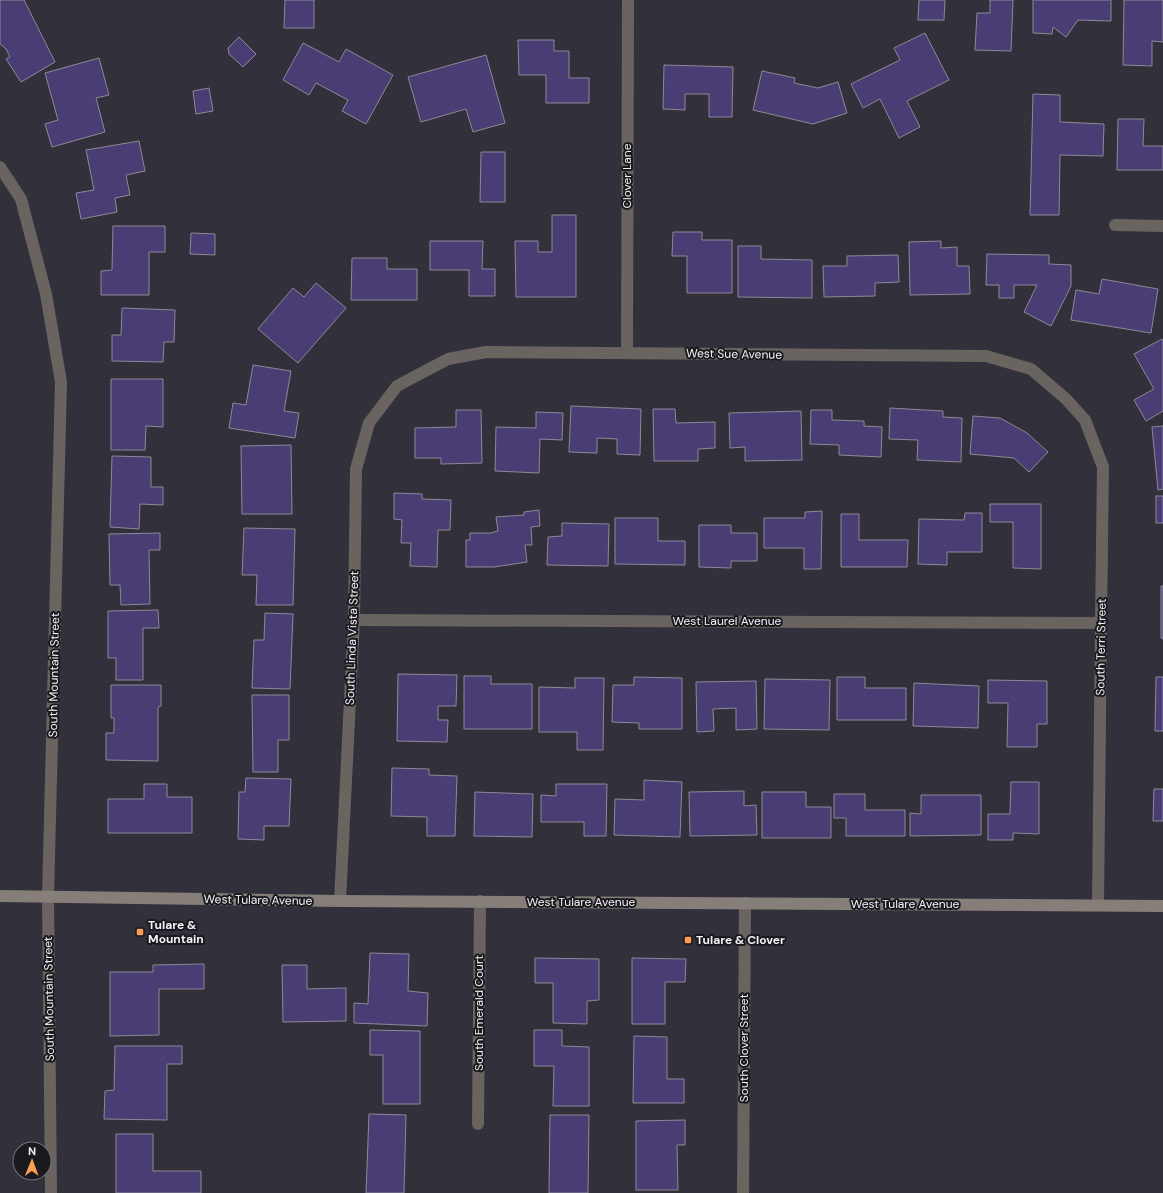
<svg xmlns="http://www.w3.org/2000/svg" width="1163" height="1193" viewBox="0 0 1163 1193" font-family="'DM Sans',sans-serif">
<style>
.building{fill:#493d74;stroke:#8c8a96}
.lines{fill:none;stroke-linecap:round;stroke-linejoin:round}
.street{stroke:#696460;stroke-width:12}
.secondary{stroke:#867f79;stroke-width:12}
.poi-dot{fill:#fb9e51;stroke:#1a1a1e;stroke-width:1.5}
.labels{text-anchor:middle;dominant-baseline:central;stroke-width:4;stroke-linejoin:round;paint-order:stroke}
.street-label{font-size:12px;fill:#f2f1f8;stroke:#1a1a1e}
.poi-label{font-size:12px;font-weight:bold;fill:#f2f1f8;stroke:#1a1a1e;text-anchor:start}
</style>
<rect width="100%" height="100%" fill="#32313b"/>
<g class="building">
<polygon points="0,0 24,0 55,62 21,82 6,59 10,57 6,49 0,44"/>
<polygon points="285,0 314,0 314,28 284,28"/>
<polygon points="919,0 945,0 944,20 918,20"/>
<polygon points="990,0 1013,0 1011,51 975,50 977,13 990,13"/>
<polygon points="1033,0 1111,0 1111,21 1078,20 1066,37 1053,27 1052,34 1033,33"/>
<polygon points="1124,0 1163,0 1163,42 1152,41 1152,66 1123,65"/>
<polygon points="925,33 949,80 907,101 920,127 899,138 880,99 863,108 851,84 900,60 894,48"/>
<polygon points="239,37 256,54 243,67 229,54 228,48"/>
<polygon points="518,40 554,40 554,51 569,51 569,78 589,78 589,103 546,103 546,75 519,75"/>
<polygon points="303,43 339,62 346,49 393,75 366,124 342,111 348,100 316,83 309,95 283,80"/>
<polygon points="486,55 505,123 473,132 466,109 421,122 408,77"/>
<polygon points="99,58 109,95 96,98 105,132 52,147 45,124 58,120 45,73"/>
<polygon points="664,65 733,67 732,117 709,117 709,94 685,94 685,110 663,109"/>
<polygon points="762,71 795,78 794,83 818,88 838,82 847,113 813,124 753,110"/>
<polygon points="209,88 213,111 196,114 193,91"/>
<polygon points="1033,94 1060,95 1060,122 1104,124 1103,156 1060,155 1059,215 1030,215"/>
<polygon points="1118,119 1144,119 1143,146 1163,146 1163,170 1117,170"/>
<polygon points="139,141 145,171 126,175 130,195 115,198 117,212 81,219 76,193 94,190 86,150"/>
<polygon points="481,152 505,152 505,202 480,202"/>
<polygon points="552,215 576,215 576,297 516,297 515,241 538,241 538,252 552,252"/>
<polygon points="113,226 165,226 165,252 149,252 149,295 101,295 101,271 112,270"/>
<polygon points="673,232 702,232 702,240 732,240 732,293 687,293 687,256 672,256"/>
<polygon points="191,233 215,234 215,255 190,254"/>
<polygon points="430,241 483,241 482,269 495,269 495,296 469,296 469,270 430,270"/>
<polygon points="941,241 941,248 957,247 957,266 969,266 970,294 910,295 909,242"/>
<polygon points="738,246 761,246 761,259 812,260 812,298 738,297"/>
<polygon points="987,254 1049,255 1049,264 1071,265 1071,286 1051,326 1024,312 1037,285 1014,285 1014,298 999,298 999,285 986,285"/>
<polygon points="898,255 899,282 875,283 875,296 824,297 823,266 847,266 847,256"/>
<polygon points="352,258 387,258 387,269 417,269 417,300 351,300"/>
<polygon points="1102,279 1158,289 1151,333 1071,320 1076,290 1099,294"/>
<polygon points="316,283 346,308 298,363 258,329 293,288 304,297"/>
<polygon points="122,308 175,310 174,342 164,342 163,362 112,361 112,335 121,335"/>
<polygon points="1162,339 1163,341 1163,411 1146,421 1134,400 1154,389 1134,354"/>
<polygon points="253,365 291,371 284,411 299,413 295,438 229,428 233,403 246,405"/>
<polygon points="111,379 163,379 163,427 146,426 145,450 111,450"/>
<polygon points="571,406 641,409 640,455 617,454 617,439 597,438 597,453 569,452"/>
<polygon points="890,408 943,411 943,417 962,418 961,462 917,460 918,440 889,439"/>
<polygon points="653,409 675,409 676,423 715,422 715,448 698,449 698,461 654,461"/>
<polygon points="456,410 481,410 482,463 441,464 441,458 415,458 415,428 456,427"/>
<polygon points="811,410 832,410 832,420 864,421 864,426 882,427 881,457 839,455 839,445 810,444"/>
<polygon points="801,411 802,460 745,461 745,447 730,448 729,413"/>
<polygon points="536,412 563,413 562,440 540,439 539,473 495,471 496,427 536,428"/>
<polygon points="973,416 1000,418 1027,433 1048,452 1029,472 1014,458 970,454"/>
<polygon points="1163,426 1163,489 1158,490 1152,427"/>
<polygon points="291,445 292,514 242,514 241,446"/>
<polygon points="112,456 151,457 151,487 163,487 163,505 140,504 139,529 110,527"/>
<polygon points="394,493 422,494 422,499 451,500 450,530 438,530 437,567 410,566 411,543 401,543 402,520 394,519"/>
<rect x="1156" y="496" width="7" height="27"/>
<polygon points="990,504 1041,504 1041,569 1013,568 1013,522 990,522"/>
<polygon points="539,510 540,526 531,527 532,545 525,545 527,562 494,567 466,567 466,540 470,540 470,533 490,533 498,531 496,517 524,515 524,512"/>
<polygon points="822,511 821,569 804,569 804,548 764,548 764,518 805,518 805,512"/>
<polygon points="965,513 982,513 982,552 947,552 947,565 918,564 919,519 964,520"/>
<polygon points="841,514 859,514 859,540 908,540 907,567 841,567"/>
<polygon points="615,518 658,518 658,541 685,541 685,565 615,564"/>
<polygon points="562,523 609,524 608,566 547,565 548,537 562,536"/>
<polygon points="699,525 731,525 731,533 757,533 757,561 731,561 731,568 699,567"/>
<polygon points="244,528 295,529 293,605 256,605 257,575 242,575"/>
<polygon points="160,533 160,550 149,550 150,604 121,605 120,585 110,585 109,534"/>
<polygon points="1161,586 1163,586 1163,639 1161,638"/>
<polygon points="158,610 159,628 143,628 143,680 116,680 116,658 108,658 108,611"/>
<polygon points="265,613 293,614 290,689 252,688 254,640 264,640"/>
<polygon points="398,674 457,675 456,706 438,706 438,720 448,720 447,742 397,741"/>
<polygon points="464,676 491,676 491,684 532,684 532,729 464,729"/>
<polygon points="634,677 682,678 682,729 639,729 639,723 612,722 613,685 634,685"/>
<polygon points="837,677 865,677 865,688 906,688 906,720 837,720"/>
<polygon points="1156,677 1163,677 1163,731 1155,731"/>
<polygon points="575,678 604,678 603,750 577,750 577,732 539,732 539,687 575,688"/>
<polygon points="765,679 830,680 829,730 764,729"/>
<polygon points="988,680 1047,681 1047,724 1037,724 1037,747 1007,747 1008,703 988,703"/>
<polygon points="756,681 757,729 736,730 736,708 713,709 714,731 697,732 696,682"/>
<polygon points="914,683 979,686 978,728 913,726"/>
<polygon points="111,685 161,685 161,706 158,707 158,761 106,760 106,733 114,733 114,718 111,718"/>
<polygon points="252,695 289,695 289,740 278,740 278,772 253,772"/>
<polygon points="392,768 429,769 429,775 457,776 455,836 427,836 427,817 391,816"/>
<polygon points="246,778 291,779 289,826 264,826 264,840 238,839 239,792 245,792"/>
<polygon points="644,780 682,782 680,837 614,835 615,799 644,800"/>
<polygon points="1011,782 1039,782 1039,834 1013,833 1013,840 988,840 988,814 1010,814"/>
<polygon points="144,784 167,784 167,797 192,797 192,833 108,833 108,799 144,799"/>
<polygon points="556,784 607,784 606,836 584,836 584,822 541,822 541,795 556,796"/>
<polygon points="1154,789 1163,789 1163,821 1153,821"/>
<polygon points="744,791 744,806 756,805 757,835 690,836 689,792"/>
<polygon points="475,792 533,794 532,837 474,836"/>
<polygon points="762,792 806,792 806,807 831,807 831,838 762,838"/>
<polygon points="834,794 865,794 865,810 905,810 905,836 846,836 846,818 834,818"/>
<polygon points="921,795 981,795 981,835 910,836 910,813 921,814"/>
<polygon points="370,953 409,954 408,991 428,993 427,1026 354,1023 354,1003 368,1004"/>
<polygon points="535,958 599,959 599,1000 587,1001 587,1024 553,1023 553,983 535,983"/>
<polygon points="632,958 686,959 685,982 665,982 665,1024 632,1024"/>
<polygon points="204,964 204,989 159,989 159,1035 110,1036 110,972 153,972 153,965"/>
<polygon points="282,965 307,965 307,989 346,988 346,1021 283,1022"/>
<polygon points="370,1030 420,1031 420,1104 383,1104 383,1055 370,1055"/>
<polygon points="534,1030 562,1030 562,1046 589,1047 589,1106 553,1106 554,1066 534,1066"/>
<polygon points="634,1036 667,1037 667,1079 684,1079 684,1103 633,1103"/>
<polygon points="115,1046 182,1046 182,1064 167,1064 167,1120 104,1119 105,1091 114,1090"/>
<polygon points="369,1114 406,1115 404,1193 366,1193"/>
<polygon points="550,1115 589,1115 588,1193 549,1193"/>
<polygon points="685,1120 685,1145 677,1145 678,1190 636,1190 636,1121"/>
<polygon points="116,1134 153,1134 153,1171 201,1171 201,1193 116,1193"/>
</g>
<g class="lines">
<g class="street">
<polyline points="0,167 21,199 46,294 61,382 48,897 51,1193"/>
<polyline points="1115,225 1163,226"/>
<polyline points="627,353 628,0"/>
<polyline points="354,620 1101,623"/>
<polyline points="340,901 354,620 356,469 369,423 397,386 448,359 486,352 986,356 1031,369 1066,399 1085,420 1103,467 1101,623 1098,905"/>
<polyline points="478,1124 480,901"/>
<polyline points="743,1193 745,903"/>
</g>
<polyline class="secondary" points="0,896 340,901 1163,906"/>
</g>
<g class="poi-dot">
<rect x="136" y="928" width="8" height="8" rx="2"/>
<rect x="684" y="936" width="8" height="8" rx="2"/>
</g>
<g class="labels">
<g class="street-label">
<text transform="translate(627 176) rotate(-90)">Clover Lane</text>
<text transform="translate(734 354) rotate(1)">West Sue Avenue</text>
<text x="727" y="621">West Laurel Avenue</text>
<text transform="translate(352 638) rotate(-88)">South Linda Vista Street</text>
<text transform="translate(1101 647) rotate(-89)">South Terri Street</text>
<text transform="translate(54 675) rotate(-89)">South Mountain Street</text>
<text transform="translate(258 900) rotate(1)">West Tulare Avenue</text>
<text x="581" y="902">West Tulare Avenue</text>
<text x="905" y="904">West Tulare Avenue</text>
<text transform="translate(49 999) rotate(-91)">South Mountain Street</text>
<text transform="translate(479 1013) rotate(-90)">South Emerald Court</text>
<text transform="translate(744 1048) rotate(-90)">South Clover Street</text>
</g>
<g class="poi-label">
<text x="148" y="925">Tulare &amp;<tspan x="148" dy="14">Mountain</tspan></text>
<text x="696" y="940">Tulare &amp; Clover</text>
</g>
</g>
<g transform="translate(32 1161) rotate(1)"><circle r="19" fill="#1a1a1e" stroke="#707075"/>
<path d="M0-3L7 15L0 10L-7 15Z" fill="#fb9e51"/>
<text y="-6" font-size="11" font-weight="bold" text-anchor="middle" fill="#f2f1f8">N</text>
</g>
</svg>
